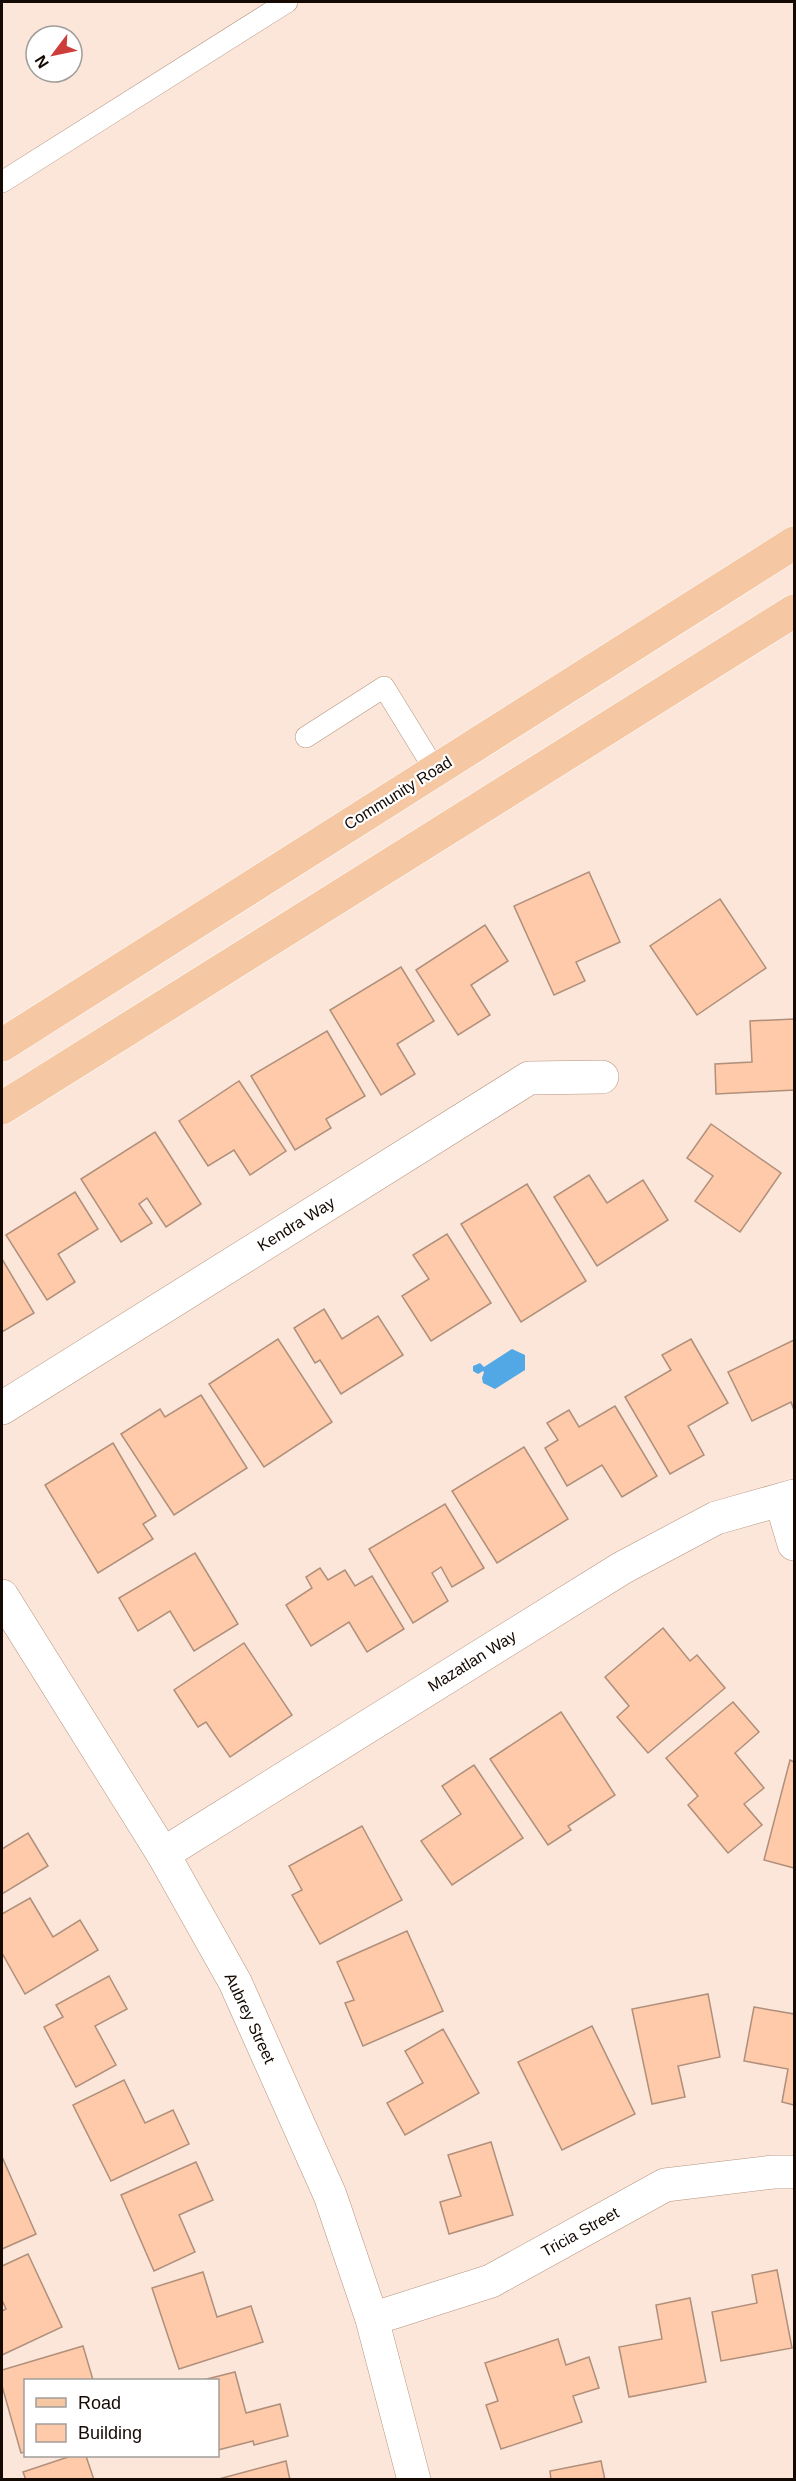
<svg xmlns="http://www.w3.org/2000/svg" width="796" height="2481" viewBox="0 0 796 2481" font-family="Helvetica,sans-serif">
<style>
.water{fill:#51a8e5}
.building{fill:#fecaa9;stroke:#b08f7b;stroke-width:1.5}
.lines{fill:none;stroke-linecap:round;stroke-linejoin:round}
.service-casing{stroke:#b5947f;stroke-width:22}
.minor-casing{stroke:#b5947f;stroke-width:34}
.primary-casing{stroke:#fff;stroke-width:34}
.service{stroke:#fff;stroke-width:21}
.minor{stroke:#fff;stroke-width:33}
.primary{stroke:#f6c7a3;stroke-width:33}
.labels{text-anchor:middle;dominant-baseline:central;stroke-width:4.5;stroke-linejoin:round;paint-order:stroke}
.street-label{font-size:16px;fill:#140903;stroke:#fff}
</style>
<rect width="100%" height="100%" fill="#fbe6d9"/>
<polygon class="water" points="512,1349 525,1355 525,1370 495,1389 483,1383 482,1378 484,1372 483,1371 478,1374 473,1371 473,1366 480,1363 484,1367"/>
<g class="building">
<polygon points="589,872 620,942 576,962 585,981 554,995 514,906"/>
<polygon points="720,899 766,968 697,1015 650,946"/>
<polygon points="485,925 508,961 471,985 490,1015 458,1035 416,970"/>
<polygon points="401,967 434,1021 397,1044 415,1074 381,1095 330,1010"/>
<polygon points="794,1019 794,1090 716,1094 715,1064 752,1062 750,1021"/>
<polygon points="327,1031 365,1096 326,1119 331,1128 295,1150 251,1076"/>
<polygon points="239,1081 286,1151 250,1175 234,1150 208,1166 179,1121"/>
<polygon points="711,1124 781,1173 740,1232 695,1201 713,1176 687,1158"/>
<polygon points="155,1132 201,1204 166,1227 147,1198 139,1204 152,1223 121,1242 81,1179"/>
<polygon points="589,1175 607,1203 643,1180 668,1220 597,1266 554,1197"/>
<polygon points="527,1184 586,1281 521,1322 461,1224"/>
<polygon points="75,1192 98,1229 58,1254 75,1282 47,1300 6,1235"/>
<polygon points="447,1234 491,1303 431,1341 402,1296 429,1279 413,1255"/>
<polygon points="2,1259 34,1313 2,1332"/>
<polygon points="324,1309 342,1339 378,1316 403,1355 341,1394 320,1360 315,1363 294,1328"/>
<polygon points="278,1339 332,1422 264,1467 209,1384"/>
<polygon points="691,1339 728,1403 688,1426 704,1455 670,1474 625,1397 671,1370 662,1355"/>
<polygon points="794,1340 794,1410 791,1402 752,1421 728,1372"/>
<polygon points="201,1395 247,1468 174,1515 121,1434 160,1409 165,1417"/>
<polygon points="615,1406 657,1476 622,1497 602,1465 567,1486 545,1448 558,1440 547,1423 569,1410 579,1427"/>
<polygon points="113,1443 156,1516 143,1524 153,1539 98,1573 45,1485"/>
<polygon points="524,1447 568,1519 497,1563 452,1491"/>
<polygon points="445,1504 484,1568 452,1587 441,1567 432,1573 448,1601 413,1623 369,1549"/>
<polygon points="195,1553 238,1624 194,1651 170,1611 138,1631 119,1598"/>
<polygon points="320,1568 328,1580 345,1570 355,1586 372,1576 404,1629 367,1652 349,1622 311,1646 286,1605 312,1588 306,1577"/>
<polygon points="663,1628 690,1661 697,1655 725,1688 648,1753 617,1717 629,1706 605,1677"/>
<polygon points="244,1643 292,1715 230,1757 206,1722 198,1727 174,1690"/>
<polygon points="733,1702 759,1732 735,1753 764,1788 744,1804 762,1825 728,1853 688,1805 698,1796 666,1758"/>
<polygon points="561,1712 615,1795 568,1826 571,1830 548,1845 490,1759"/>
<polygon points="790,1760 794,1762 794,1868 764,1860"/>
<polygon points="474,1765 523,1838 452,1885 421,1841 461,1814 442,1786"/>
<polygon points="362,1826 402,1900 320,1944 292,1895 302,1890 289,1866"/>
<polygon points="28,1833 48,1866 2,1894 2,1849"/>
<polygon points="30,1898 53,1937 80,1920 98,1950 25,1994 2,1953 2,1914"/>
<polygon points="407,1931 443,2011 363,2046 345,2003 354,2000 337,1962"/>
<polygon points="109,1976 127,2009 95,2026 116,2065 76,2087 44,2027 63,2017 56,2005"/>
<polygon points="708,1994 720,2057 678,2066 685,2097 652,2104 632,2009"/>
<polygon points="754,2007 794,2014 794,2105 782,2102 788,2069 744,2061"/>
<polygon points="592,2026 635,2114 562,2150 518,2062"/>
<polygon points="443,2029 479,2093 405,2135 387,2103 423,2083 405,2051"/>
<polygon points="124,2080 145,2123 173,2110 189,2144 111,2181 73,2105"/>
<polygon points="491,2142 513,2215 449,2234 440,2202 461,2196 448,2155"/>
<polygon points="3,2159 36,2234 2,2249 2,2160"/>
<polygon points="196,2162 213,2200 179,2215 195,2252 154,2271 121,2195"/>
<polygon points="28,2254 62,2327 2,2355 2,2311 6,2309 2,2300 2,2266"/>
<polygon points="777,2270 792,2348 721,2361 712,2312 757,2303 752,2275"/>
<polygon points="203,2272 217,2317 251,2306 263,2342 179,2369 152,2288"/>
<polygon points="690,2298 706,2382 629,2397 619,2347 662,2339 656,2305"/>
<polygon points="558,2339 566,2365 589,2357 599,2388 573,2396 582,2422 501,2449 486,2405 498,2401 485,2363"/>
<polygon points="83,2346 93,2380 26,2380 26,2452 21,2453 2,2386 2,2370"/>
<polygon points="235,2372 246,2413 280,2404 288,2436 254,2445 253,2441 218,2450 218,2380 203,2380"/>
<polygon points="71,2456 86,2456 94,2480 26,2480 23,2472"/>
<polygon points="286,2461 290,2480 215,2480"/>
<polygon points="601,2461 605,2480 551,2480 550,2471"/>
</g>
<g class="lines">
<defs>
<g id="service">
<polyline points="2,182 287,2"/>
<polyline points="306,737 384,687 435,770"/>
</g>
<g id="minor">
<polyline points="2,1408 529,1078 602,1077"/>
<polyline points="781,1500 794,1544"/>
<polyline points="2,1596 163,1854 235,1982 330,2195 372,2319 414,2480"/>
<polyline points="163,1854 622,1568 716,1518 794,1496"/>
<polyline points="372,2319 491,2281 665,2185 773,2172 794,2172"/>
</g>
<g id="primary">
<polyline points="2,1045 794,543"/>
<polyline points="2,1108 794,611"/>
</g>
</defs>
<use href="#service" class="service-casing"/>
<use href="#minor" class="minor-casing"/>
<use href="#primary" class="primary-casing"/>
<use href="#service" class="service"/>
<use href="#minor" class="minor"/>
<use href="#primary" class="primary"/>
</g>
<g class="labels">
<g class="street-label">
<text transform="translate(398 793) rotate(-32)">Community Road</text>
<text transform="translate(296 1224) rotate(-32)">Kendra Way</text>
<text transform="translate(472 1661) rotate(-32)">Mazatlan Way</text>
<text transform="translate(250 2018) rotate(65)">Aubrey Street</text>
<text transform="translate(580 2232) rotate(-29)">Tricia Street</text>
</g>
</g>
<rect width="796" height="2481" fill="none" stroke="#140903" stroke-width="6"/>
<rect x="24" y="2379" width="195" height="78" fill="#ffffff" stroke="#a19d9a" stroke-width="1.5"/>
<rect x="36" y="2398" width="30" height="9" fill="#f6c7a3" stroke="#a19d9a" stroke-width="1.5"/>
<text x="78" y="2409" font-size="18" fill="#140903">Road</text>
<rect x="36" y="2424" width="30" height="18" fill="#fecaa9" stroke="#a19d9a" stroke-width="1.5"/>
<text x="78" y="2439" font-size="18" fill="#140903">Building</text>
<g transform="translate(54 54) rotate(238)"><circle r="28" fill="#ffffff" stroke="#a19d9a" stroke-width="1.5"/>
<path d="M0-4.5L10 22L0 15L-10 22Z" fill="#cd3e3a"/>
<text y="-9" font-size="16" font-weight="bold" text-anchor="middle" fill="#140903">N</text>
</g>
</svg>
